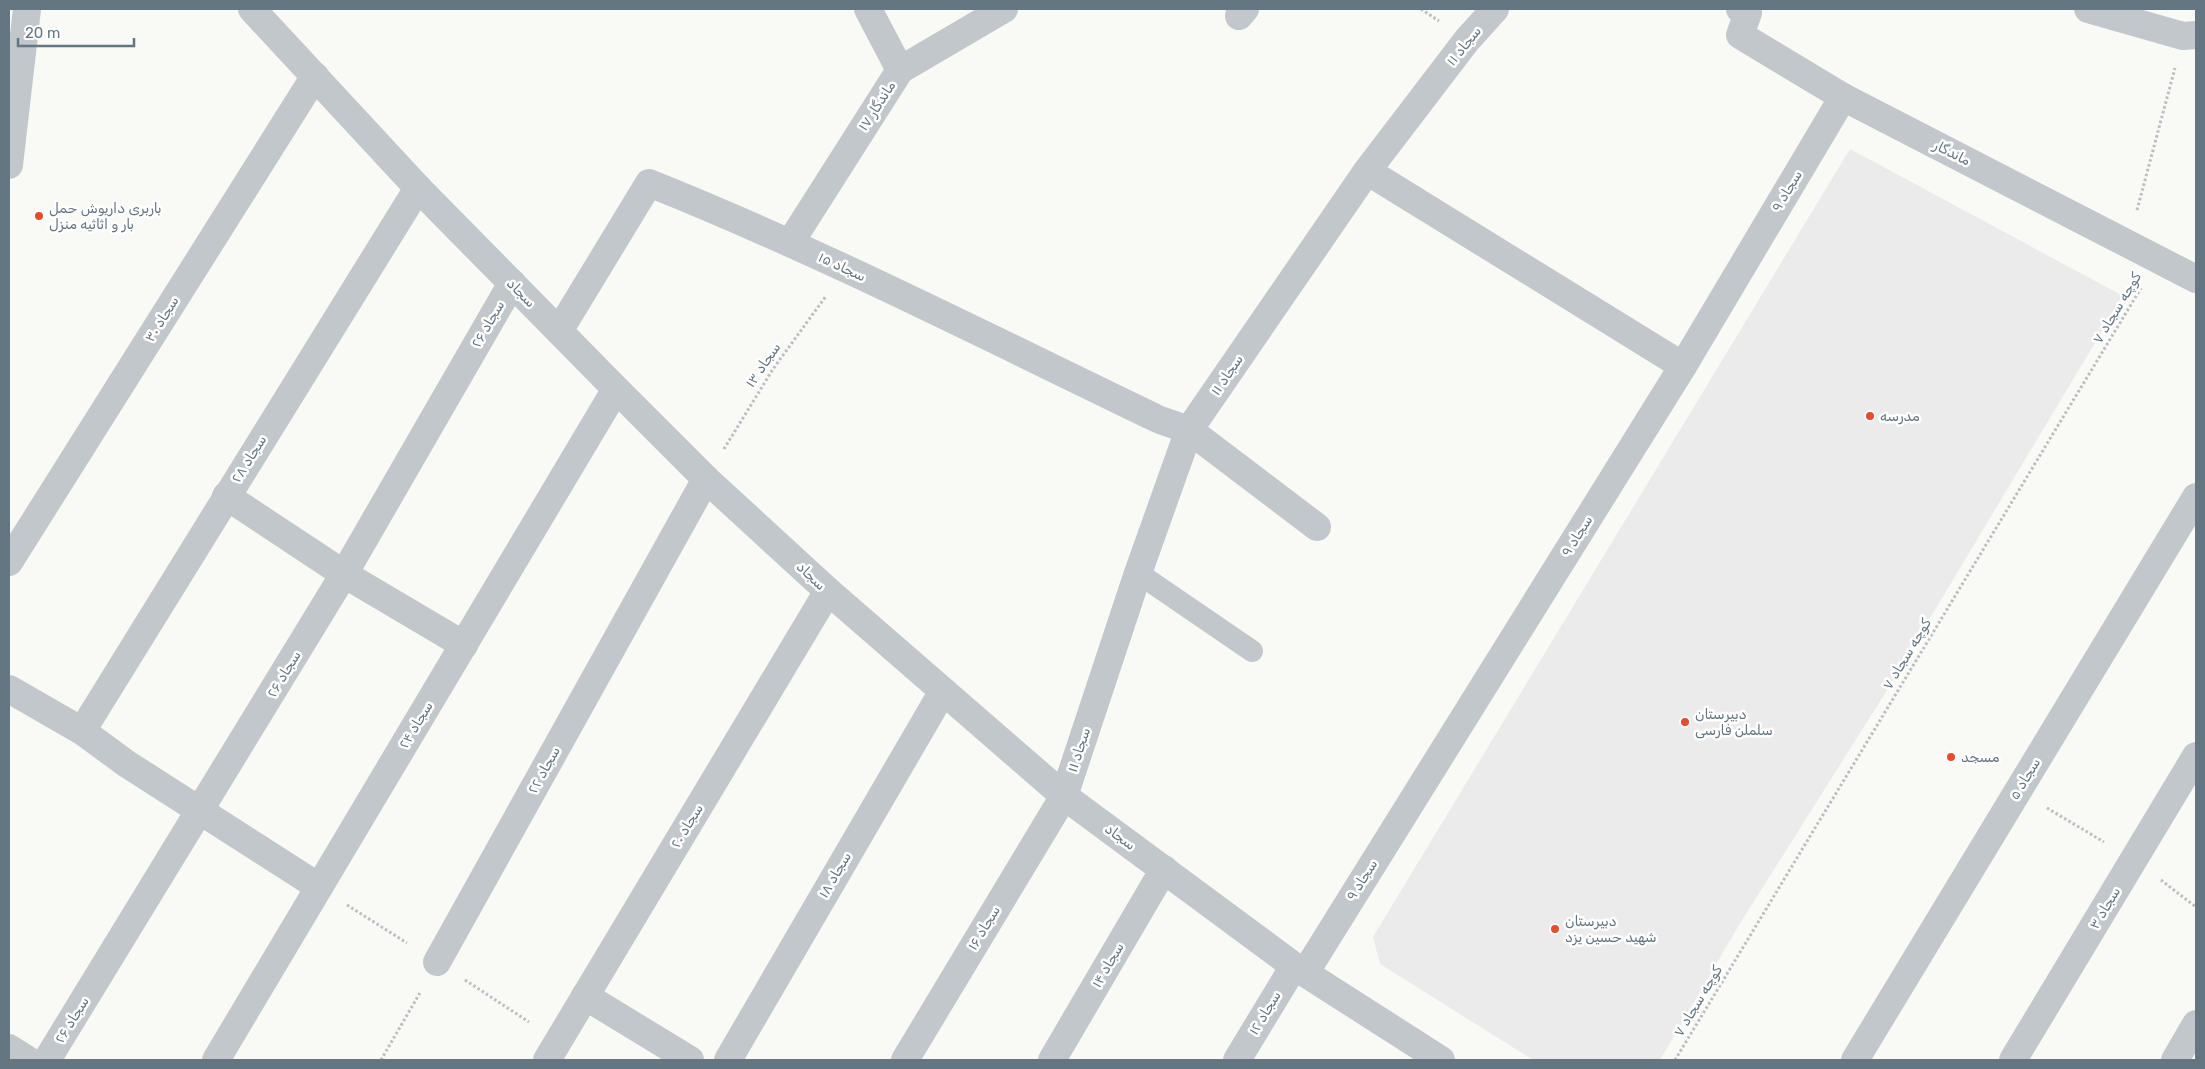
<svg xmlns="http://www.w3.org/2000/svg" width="2205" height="1069" viewBox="0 0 2205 1069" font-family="Rubik,Vazirmatn,sans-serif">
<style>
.built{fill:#eaebea}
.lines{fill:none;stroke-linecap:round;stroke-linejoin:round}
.path{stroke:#babec1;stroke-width:3;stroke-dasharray:2.5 2.5;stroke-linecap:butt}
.service{stroke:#c2c7cb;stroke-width:22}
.minor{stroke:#c2c7cb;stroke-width:28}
.tertiary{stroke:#c2c7cb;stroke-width:28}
.poi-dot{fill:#e54d2b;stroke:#fff;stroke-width:2}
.labels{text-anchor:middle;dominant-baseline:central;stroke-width:5;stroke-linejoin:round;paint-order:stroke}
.street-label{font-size:14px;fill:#647682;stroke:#fff}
.poi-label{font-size:14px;fill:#647682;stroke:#fff;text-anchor:start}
</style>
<rect width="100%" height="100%" fill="#f9f9f6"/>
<polygon class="built" points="1850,149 2123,296 1884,695 1739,925 1660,1060 1533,1060 1380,964 1373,937"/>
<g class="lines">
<g class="path">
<polyline points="1421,9 1439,21"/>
<polyline points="2137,210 2175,68"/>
<polyline points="724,449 773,369 826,296"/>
<polyline points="2047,808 2104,842"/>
<polyline points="2161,880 2196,907"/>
<polyline points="347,905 407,943"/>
<polyline points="465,980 529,1022"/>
<polyline points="381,1060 421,991"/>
<polyline points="1675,1060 2141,288"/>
</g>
<polyline class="service" points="1138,573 1252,651"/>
<g class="minor">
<polyline points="868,9 900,70"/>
<polyline points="1740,9 1748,13 1740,35 1843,97 2196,279"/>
<polyline points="2088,9 2183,36 2196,35"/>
<polyline points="1239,16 1245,9"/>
<polyline points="9,165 27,9"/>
<polyline points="1367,171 1683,366"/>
<polyline points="790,243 900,70 1004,9"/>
<path d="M559,331l90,-148c175,70 342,156 511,237l29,10 128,97"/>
<polyline points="226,496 344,574 464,645"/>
<polyline points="9,562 315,76"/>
<polyline points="9,689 82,731 127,764 319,887"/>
<polyline points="82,731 418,188"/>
<polyline points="437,962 706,479"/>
<polyline points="1305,973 1683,366 1843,97"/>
<polyline points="585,996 690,1060"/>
<polyline points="9,1048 28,1060"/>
<polyline points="47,1060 344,574 512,283"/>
<polyline points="216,1060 616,389"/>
<polyline points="547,1060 828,591"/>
<polyline points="728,1060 943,691"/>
<polyline points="905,1060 1064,796 1138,573 1189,430 1367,171 1467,40 1495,9"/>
<polyline points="1052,1060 1164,869"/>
<polyline points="1237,1060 1294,966"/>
<polyline points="1855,1060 2196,497"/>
<polyline points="2013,1060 2196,756"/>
<polyline points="2175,1060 2196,1024"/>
</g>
<polyline class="tertiary" points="252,9 418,188 616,389 706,479 828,591 1064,796 1294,966 1441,1060"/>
</g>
<g class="poi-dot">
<circle cx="39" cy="216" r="5"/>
<circle cx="1870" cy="416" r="5"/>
<circle cx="1685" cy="722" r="5"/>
<circle cx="1951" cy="757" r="5"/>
<circle cx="1555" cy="929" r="5"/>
</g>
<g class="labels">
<g class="street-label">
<text transform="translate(1464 46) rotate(-51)">سجاد ۱۱</text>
<text transform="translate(877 106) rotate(-57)">ماندگار ۱۷</text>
<text transform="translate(1952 153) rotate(27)">ماندگار</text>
<text transform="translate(1787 191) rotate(-59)">سجاد ۹</text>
<text transform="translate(842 267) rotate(25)">سجاد ۱۵</text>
<text transform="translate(521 293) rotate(45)">سجاد</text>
<text transform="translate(2117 308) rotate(-59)">کوچه سجاد ۷</text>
<text transform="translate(162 319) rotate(-58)">سجاد ۳۰</text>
<text transform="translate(488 324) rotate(-60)">سجاد ۲۶</text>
<text transform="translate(763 365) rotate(-56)">سجاد ۱۳</text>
<text transform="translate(1227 375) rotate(-56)">سجاد ۱۱</text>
<text transform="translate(249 459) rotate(-58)">سجاد ۲۸</text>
<text transform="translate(1577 536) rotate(-58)">سجاد ۹</text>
<text transform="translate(811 576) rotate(43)">سجاد</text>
<text transform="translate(1907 654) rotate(-59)">کوچه سجاد ۷</text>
<text transform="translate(284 674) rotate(-59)">سجاد ۲۶</text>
<text transform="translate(416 725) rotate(-59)">سجاد ۲۴</text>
<text transform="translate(1079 750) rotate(-72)">سجاد ۱۱</text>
<text transform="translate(544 770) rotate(-61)">سجاد ۲۲</text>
<text transform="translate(2025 779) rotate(-59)">سجاد ۵</text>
<text transform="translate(687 826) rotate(-59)">سجاد ۲۰</text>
<text transform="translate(1120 837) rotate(36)">سجاد</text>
<text transform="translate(835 875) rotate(-60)">سجاد ۱۸</text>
<text transform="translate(1362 880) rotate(-58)">سجاد ۹</text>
<text transform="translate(2105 908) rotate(-59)">سجاد ۳</text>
<text transform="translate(984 928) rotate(-59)">سجاد ۱۶</text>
<text transform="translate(1108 965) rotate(-60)">سجاد ۱۴</text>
<text transform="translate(1698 1001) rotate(-59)">کوچه سجاد ۷</text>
<text transform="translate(1265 1013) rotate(-59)">سجاد ۱۲</text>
<text transform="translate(72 1020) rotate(-58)">سجاد ۲۶</text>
</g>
<g class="poi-label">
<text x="49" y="208">باربری داریوش حمل<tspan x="49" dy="16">بار و اثاثیه منزل</tspan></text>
<text x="1880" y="416">مدرسه</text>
<text x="1695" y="714">دبیرستان<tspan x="1695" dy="16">سلملن فارسی</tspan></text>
<text x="1961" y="757">مسجد</text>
<text x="1565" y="921">دبیرستان<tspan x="1565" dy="16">شهید حسین یزد</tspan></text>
</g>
</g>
<rect width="2205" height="1069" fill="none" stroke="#647682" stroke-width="20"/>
<path d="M18 38v8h116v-8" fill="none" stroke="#647682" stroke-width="2.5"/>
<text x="25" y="38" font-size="15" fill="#647682" stroke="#ffffff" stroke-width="4" paint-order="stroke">20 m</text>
</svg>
